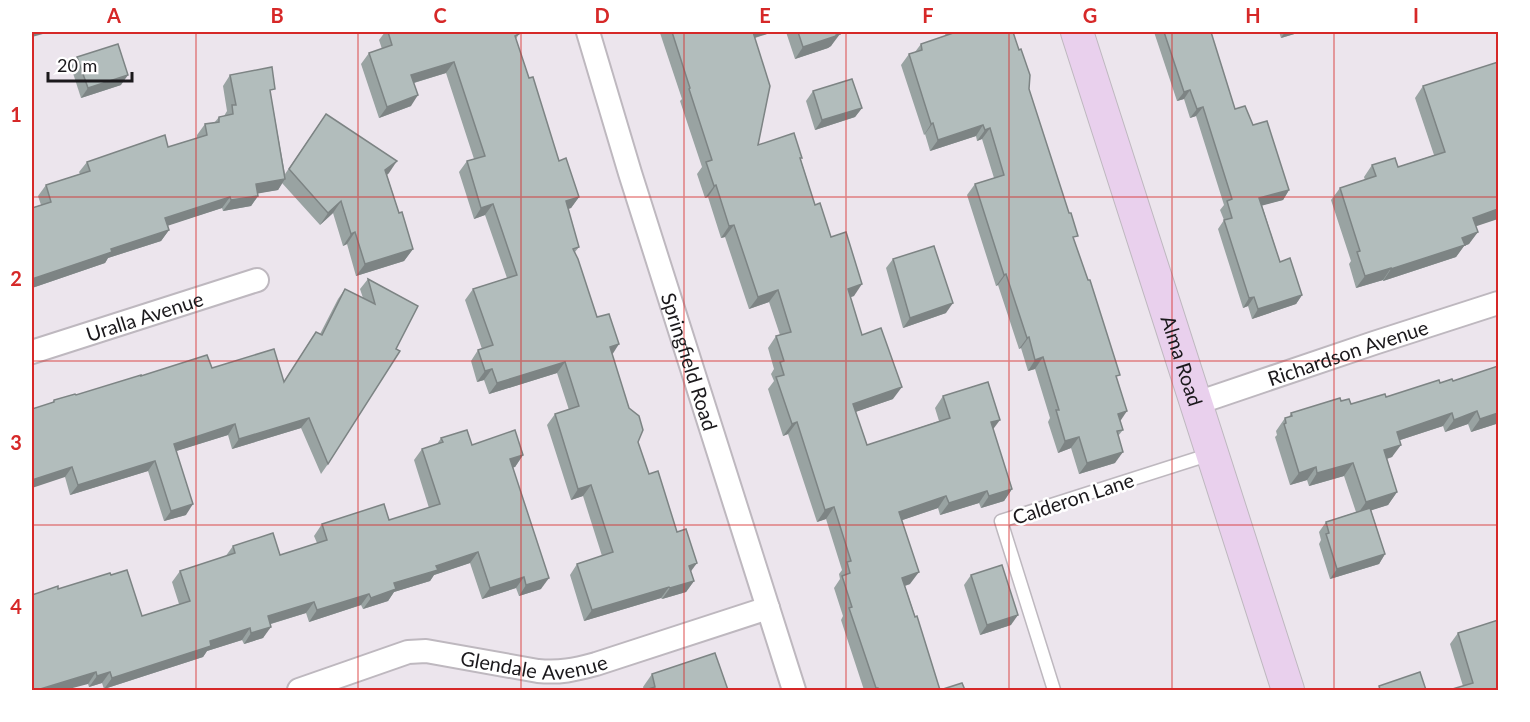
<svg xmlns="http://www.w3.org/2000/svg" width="1530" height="722" viewBox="0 0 1530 722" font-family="Lato,sans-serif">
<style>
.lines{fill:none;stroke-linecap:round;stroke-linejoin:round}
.lane-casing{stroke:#beb8bf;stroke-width:15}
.street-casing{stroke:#beb8bf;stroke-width:26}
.secondary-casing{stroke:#beb8bf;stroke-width:34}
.lane{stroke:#fff;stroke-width:12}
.street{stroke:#fff;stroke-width:22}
.secondary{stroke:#e9d0ed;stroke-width:32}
.wall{fill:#99a3a2}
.shaded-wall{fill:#7d8484}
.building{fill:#b2bdbc;stroke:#7d8484;stroke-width:1.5}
.grid{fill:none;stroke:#d62828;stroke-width:1.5;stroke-opacity:0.55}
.labels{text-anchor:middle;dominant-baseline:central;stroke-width:5;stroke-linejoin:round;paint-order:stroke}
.street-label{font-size:20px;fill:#1b191c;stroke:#fff}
.neatline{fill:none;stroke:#d62828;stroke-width:2}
.grid-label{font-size:20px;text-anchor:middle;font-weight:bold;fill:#d62828}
</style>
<rect width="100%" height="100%" fill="#ece5ed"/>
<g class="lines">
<defs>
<polyline id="lane" points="1054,690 1001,521 1211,454"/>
<g id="street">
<path id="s1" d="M588,32l42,141 164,517"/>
<path id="s2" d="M32,352l225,-72"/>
<path id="s3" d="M1197,403l177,-60 124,-40"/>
<path id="s4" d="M299,690l109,-38 18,-1 112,20c22,2 36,-1 58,-7l172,-56"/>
</g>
<g id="secondary">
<path id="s5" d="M1077,32l211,658"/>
</g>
</defs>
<use href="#lane" class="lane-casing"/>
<use href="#street" class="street-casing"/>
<use href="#secondary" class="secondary-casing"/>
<use href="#lane" class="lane"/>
<use href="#street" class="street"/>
<use href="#secondary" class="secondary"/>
</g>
<g class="wall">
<polygon points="385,32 520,32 516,39 529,78 559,161 579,197 571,208 568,209 579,247 575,252 597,317 612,354 638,442 649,474 677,532 694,581 686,592 662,599 661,598 584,621 570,575 577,564 602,556 583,496 571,500 547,425 555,414 569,410 557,373 489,394 484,380 477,382 471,361 478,350 482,349 465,300 473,289 507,278 485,215 474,219 459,172 467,161 474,159 446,73 414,83 411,106 379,118 361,64 369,53 382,49 379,40"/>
<polygon points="661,32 773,32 755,38 758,145 801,160 815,205 831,237 854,296 850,297 862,335 893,399 855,412 867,445 939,421 935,408 943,396 993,429 1012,489 1004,501 981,508 979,503 940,515 938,508 902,520 910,584 905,586 940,690 965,690 864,690 841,620 843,616 834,588 840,579 839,574 842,570 826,519 817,522 788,434 783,436 768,389 774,381 771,374 774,369 768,348 776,336 780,335 769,302 749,309 725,237 721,238 708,197 705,198 697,174 702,167 680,101 682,99 660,33"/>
<polygon points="786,32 839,32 831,46 828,48 795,59"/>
<polygon points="944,32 1013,32 1029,89 1074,241 1117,379 1120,421 1123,430 1118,436 1115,463 1079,474 1071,448 1058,453 1048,422 1050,418 1035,369 1028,371 1021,348 1019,349 998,285 996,286 967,195 975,184 994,178 982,139 977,141 976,136 930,151 925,134 924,135 901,65 909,54 915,52 921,44 946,36"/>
<polygon points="1154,32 1211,32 1235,109 1253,125 1289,190 1283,200 1262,205 1280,262 1302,295 1296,304 1252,319 1248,306 1243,308 1218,229 1224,220 1220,210 1224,205 1196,116 1190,118 1184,99 1177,101"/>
<polygon points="1279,32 1301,32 1281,38"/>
<polygon points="77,57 121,85 81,98 71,67"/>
<polygon points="230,75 271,96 285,174 326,114 389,173 387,175 399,213 413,249 404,261 356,276 347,244 343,246 333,213 320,225 282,183 278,190 258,193 258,196 251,206 223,211 222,208 168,225 169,230 161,241 108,258 105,263 32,288 32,208 41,205 38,196 46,185 80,174 79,172 87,162 168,147 197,138 197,135 205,124 214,123 219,117 224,116 227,111 223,86"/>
<polygon points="1423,86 1476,226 1469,244 1464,246 1456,257 1383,281 1383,280 1356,288 1349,264 1351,261 1331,200 1340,188 1365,180 1364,177 1372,165 1398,167 1434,155 1415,98"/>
<polygon points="813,91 862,108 855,117 815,130 806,101"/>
<polygon points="893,259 946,313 903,328 886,268"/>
<polygon points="368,279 418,306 328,464 321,474 301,428 232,449 228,435 176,451 186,515 164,521 148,471 70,495 65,477 52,403 54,400 76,395 141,376 212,368 284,381 316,332 320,334 338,299 345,289 363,298 360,289"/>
<polygon points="1498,366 1498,420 1496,424 1471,432 1468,424 1445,432 1443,426 1400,440 1392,457 1387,459 1397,492 1388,505 1371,510 1385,554 1379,564 1330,579 1319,544 1321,540 1319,532 1326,522 1356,512 1344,476 1309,486 1307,480 1290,485 1275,437 1277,435 1276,431 1285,418 1289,417 1291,413 1341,401 1351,404 1386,397 1440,383 1453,381"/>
<polygon points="441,438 472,445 523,455 515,467 513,467 541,589 519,596 516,588 482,599 470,563 434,575 430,581 394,592 388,601 363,609 361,605 309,622 306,613 271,624 263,638 244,644 242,640 207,651 203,657 104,689 102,683 89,687 58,589 111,575 142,616 179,604 172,582 180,571 225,557 233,546 280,555 317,543 314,536 322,524 389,520 429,508 414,460 422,449 437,444"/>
<polygon points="971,575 1011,625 980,635 964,585"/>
<polygon points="1458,633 1498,690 1463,686 1450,644"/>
<polygon points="652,674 728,690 644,690 643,687"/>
</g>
<g class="shaded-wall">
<polygon points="32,32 50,32 32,37"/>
<polygon points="750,32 773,32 744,41"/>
<polygon points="1285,32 1301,32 1281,38"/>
<polygon points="840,34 831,46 828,48 795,59 803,47"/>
<polygon points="454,62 446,73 403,86 411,75"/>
<polygon points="128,75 121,85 81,98 88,88"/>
<polygon points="1190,90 1184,99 1177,101 1184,92"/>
<polygon points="418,95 411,106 379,118 387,107"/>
<polygon points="1203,107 1196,116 1190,118 1197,109"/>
<polygon points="862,108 855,117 815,130 822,120"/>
<polygon points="933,123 925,134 924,135 931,124"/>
<polygon points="983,125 976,136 930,151 938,140"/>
<polygon points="990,128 982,139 977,141 985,130"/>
<polygon points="397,161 389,173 377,182 385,170"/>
<polygon points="285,179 278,190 249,195 256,184"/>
<polygon points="716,185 708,197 705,198 714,186"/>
<polygon points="1289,190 1283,200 1253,208 1259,198"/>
<polygon points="258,196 251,206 223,211 231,200"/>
<polygon points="230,197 222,208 158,229 165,218"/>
<polygon points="579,197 571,208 558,212 566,201"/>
<polygon points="341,201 333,213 320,225 328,213"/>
<polygon points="493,204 485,215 474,219 481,208"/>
<polygon points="1498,209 1498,219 1465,230 1473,218"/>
<polygon points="734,225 725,237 721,238 729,226"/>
<polygon points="169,230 161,241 108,258 105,263 32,288 32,279 111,249"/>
<polygon points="355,232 347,244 343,246 351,234"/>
<polygon points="1478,232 1469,244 1464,246 1456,257 1383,281 1391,269 1462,238"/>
<polygon points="413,249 404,261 356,276 365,264"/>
<polygon points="1391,268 1383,280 1356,288 1365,276"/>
<polygon points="1006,274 998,285 996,286 1004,275"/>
<polygon points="862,284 854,296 839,301 848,289"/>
<polygon points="778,290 769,302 749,309 758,297"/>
<polygon points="1302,295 1296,304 1252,319 1258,309"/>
<polygon points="1254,297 1248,306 1243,308 1249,298"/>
<polygon points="953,303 946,313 903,328 910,318"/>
<polygon points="1029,337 1021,348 1019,349 1027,338"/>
<polygon points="619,344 612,355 610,347"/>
<polygon points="1043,357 1035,369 1028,371 1035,360"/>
<polygon points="565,362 557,373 489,394 497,383"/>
<polygon points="492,369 484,380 477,382 485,371"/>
<polygon points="902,387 893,399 844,416 853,404"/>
<polygon points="1127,411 1119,423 1118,414"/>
<polygon points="1477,411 1468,424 1445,432 1454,420"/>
<polygon points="1452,413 1443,426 1388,444 1397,432"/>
<polygon points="1498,413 1498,420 1496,424 1471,432 1480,419"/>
<polygon points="309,418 301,428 232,449 239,439"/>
<polygon points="1000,420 991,432 991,422"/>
<polygon points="797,422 788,434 783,436 792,424"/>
<polygon points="235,424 228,435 167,454 174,444"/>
<polygon points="1079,437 1071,448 1058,453 1065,441"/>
<polygon points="1401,445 1392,457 1375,462 1384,450"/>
<polygon points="1123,452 1115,463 1079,474 1087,463"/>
<polygon points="523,455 515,467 502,471 510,459"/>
<polygon points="155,461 148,471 70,495 78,485"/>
<polygon points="1353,463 1344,476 1309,486 1317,473"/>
<polygon points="72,467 65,477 32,488 32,480"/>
<polygon points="1316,467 1307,480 1290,485 1299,473"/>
<polygon points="591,485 583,496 571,500 578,489"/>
<polygon points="1012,489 1004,501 981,508 989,496"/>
<polygon points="987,491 979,503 940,515 949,503"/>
<polygon points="1397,492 1388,505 1357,515 1366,502"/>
<polygon points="946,496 938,508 891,524 899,512"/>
<polygon points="193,504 186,515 164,521 171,511"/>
<polygon points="834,507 826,519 817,522 825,510"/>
<polygon points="478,552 470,563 434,575 430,581 394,592 388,601 363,609 371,598 394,583 436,566"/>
<polygon points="1385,554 1379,564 1330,579 1337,569"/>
<polygon points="697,563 689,574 689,566"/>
<polygon points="919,572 910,584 894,589 902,578"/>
<polygon points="524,577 516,588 482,599 490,588"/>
<polygon points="549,578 541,589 519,596 526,585"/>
<polygon points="694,581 686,592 662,599 670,588"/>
<polygon points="669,587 661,598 584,621 592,610"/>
<polygon points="369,594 361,605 309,622 317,610"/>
<polygon points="314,602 306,613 260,627 268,616"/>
<polygon points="1018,615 1011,625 980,635 987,625"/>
<polygon points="271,627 263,638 244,644 251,633"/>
<polygon points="250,628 242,640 207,651 203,657 104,689 112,678 210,641"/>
<polygon points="96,672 88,684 65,690 37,690"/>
<polygon points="110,672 102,683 89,687 97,676"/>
</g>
<g class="building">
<polygon points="388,32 518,32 519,34 515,36 529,78 533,77 559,161 566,158 579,197 566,201 579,247 573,249 578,259 597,317 609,314 619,344 610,347 629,408 639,416 643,430 638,442 649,474 658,471 677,532 686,529 697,563 689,566 694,581 670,588 669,587 592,610 577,564 613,552 591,485 578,489 555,414 579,406 565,362 497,383 492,369 485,371 478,350 493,345 473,289 517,275 493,204 481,208 467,161 485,156 454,62 411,75 418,95 387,107 369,53 392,45"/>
<polygon points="672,32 753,32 770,86 758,145 794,133 802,158 800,158 815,205 820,203 831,237 846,232 862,284 848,289 862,335 881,328 902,387 853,404 867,445 950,418 943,396 988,382 1000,420 991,422 1012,489 989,496 987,491 949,503 946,496 899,512 919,572 902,578 915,617 917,616 940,690 962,683 965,690 879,690 878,688 876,688 849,608 852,607 842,576 850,573 847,562 851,561 834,507 825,510 797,422 792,424 776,377 784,375 780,362 784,361 776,336 791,332 778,290 758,297 734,225 729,226 716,185 714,186 706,162 712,160 689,89 690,88"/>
<polygon points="798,32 839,32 840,34 836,35 836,36 803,47"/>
<polygon points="956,32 1013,32 1019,50 1021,49 1030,75 1029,89 1069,213 1071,213 1078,236 1073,237 1088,280 1090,280 1120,375 1116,376 1127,411 1118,414 1123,430 1117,431 1123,452 1087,463 1079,437 1065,441 1056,410 1059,410 1043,357 1035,360 1029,337 1027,338 1006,274 1004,275 975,184 1004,175 990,128 985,130 983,125 938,140 933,123 931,124 909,54 922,50 921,44"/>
<polygon points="1164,32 1211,32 1235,109 1245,106 1253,125 1267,121 1289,190 1259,198 1280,262 1290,258 1302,295 1258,309 1254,297 1249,298 1224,220 1232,218 1227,201 1232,199 1203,107 1197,109 1190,90 1184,92"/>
<polygon points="118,44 128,75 88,88 77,57"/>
<polygon points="1498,62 1498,209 1473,218 1478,232 1462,238 1465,245 1391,269 1391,268 1365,276 1357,252 1360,251 1340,188 1376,176 1372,165 1395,158 1398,167 1445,152 1423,86"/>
<polygon points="272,67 275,89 270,90 285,179 256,184 258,196 231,200 230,197 165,218 169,230 111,249 112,252 32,279 32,208 51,202 46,185 90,171 87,162 165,135 168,147 207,135 205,124 219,122 219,117 233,114 232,105 236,105 230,75"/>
<polygon points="852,79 862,108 822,120 813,91"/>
<polygon points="326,114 397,161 385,170 399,213 402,212 413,249 365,264 355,232 351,234 341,201 328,213 289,169"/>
<polygon points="934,246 953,303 910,318 893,259"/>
<polygon points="368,279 418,306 396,349 400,351 328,464 309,418 239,439 235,424 174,444 193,504 171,511 155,461 78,485 72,467 32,480 32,409 54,402 54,400 75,394 76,395 141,375 141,376 207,355 212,368 274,349 284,382 316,332 322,335 345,289 375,304"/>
<polygon points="1498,366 1498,413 1480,419 1477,411 1454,420 1452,413 1397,432 1401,445 1384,450 1397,492 1366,502 1353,463 1317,473 1316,467 1299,473 1284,424 1286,423 1285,418 1292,416 1291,413 1340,398 1341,401 1349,399 1351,404 1385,394 1386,397 1439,380 1440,383 1452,379 1453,381"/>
<polygon points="467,430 472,445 515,430 523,455 510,459 549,578 526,585 524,577 490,588 478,552 436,566 438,570 394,583 396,589 371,598 369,594 317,610 314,602 268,616 271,627 251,633 250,628 210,641 211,646 112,678 110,672 97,676 96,672 37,690 32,690 32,595 58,586 58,589 110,573 111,575 127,570 142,616 190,601 180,571 235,553 233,546 273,533 280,555 327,540 322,524 384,504 389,520 440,504 422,449 443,442 441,438"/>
<polygon points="1370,508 1385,554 1337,569 1326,534 1329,533 1326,522"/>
<polygon points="1002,565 1018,615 987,625 971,575"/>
<polygon points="1498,620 1498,690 1449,690 1473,683 1458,633"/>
<polygon points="715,653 728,690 645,690 655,687 652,674"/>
<polygon points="1420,672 1426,690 1380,690 1379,686"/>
</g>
<path class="grid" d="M196,32v658M358,32v658M521,32v658M684,32v658M846,32v658M1009,32v658M1172,32v658M1334,32v658M32,197h1466M32,361h1466M32,525h1466"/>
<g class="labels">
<g class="street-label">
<text stroke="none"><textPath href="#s2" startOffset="118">Uralla Avenue</textPath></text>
<text stroke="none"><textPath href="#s3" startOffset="159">Richardson Avenue</textPath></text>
<text stroke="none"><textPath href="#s1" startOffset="345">Springfield Road</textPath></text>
<text stroke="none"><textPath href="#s5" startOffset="345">Alma Road</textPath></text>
<text transform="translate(1073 498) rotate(-18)">Calderon Lane</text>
<text stroke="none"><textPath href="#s4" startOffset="243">Glendale Avenue</textPath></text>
</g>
</g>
<rect width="1530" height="722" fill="none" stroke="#ffffff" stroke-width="66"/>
<path d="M48 72v9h84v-9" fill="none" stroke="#1b191c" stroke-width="3"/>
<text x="57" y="72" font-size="18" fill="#1b191c" stroke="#ffffff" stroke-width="4.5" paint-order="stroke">20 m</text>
<rect x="33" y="33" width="1464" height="656" class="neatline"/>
<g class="grid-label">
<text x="114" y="23">A</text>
<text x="277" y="23">B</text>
<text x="440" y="23">C</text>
<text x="602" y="23">D</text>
<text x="765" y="23">E</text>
<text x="928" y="23">F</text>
<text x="1090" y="23">G</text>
<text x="1253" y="23">H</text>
<text x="1416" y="23">I</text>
<text x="16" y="122">1</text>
<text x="16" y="286">2</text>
<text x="16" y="450">3</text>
<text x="16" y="614">4</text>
</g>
</svg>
